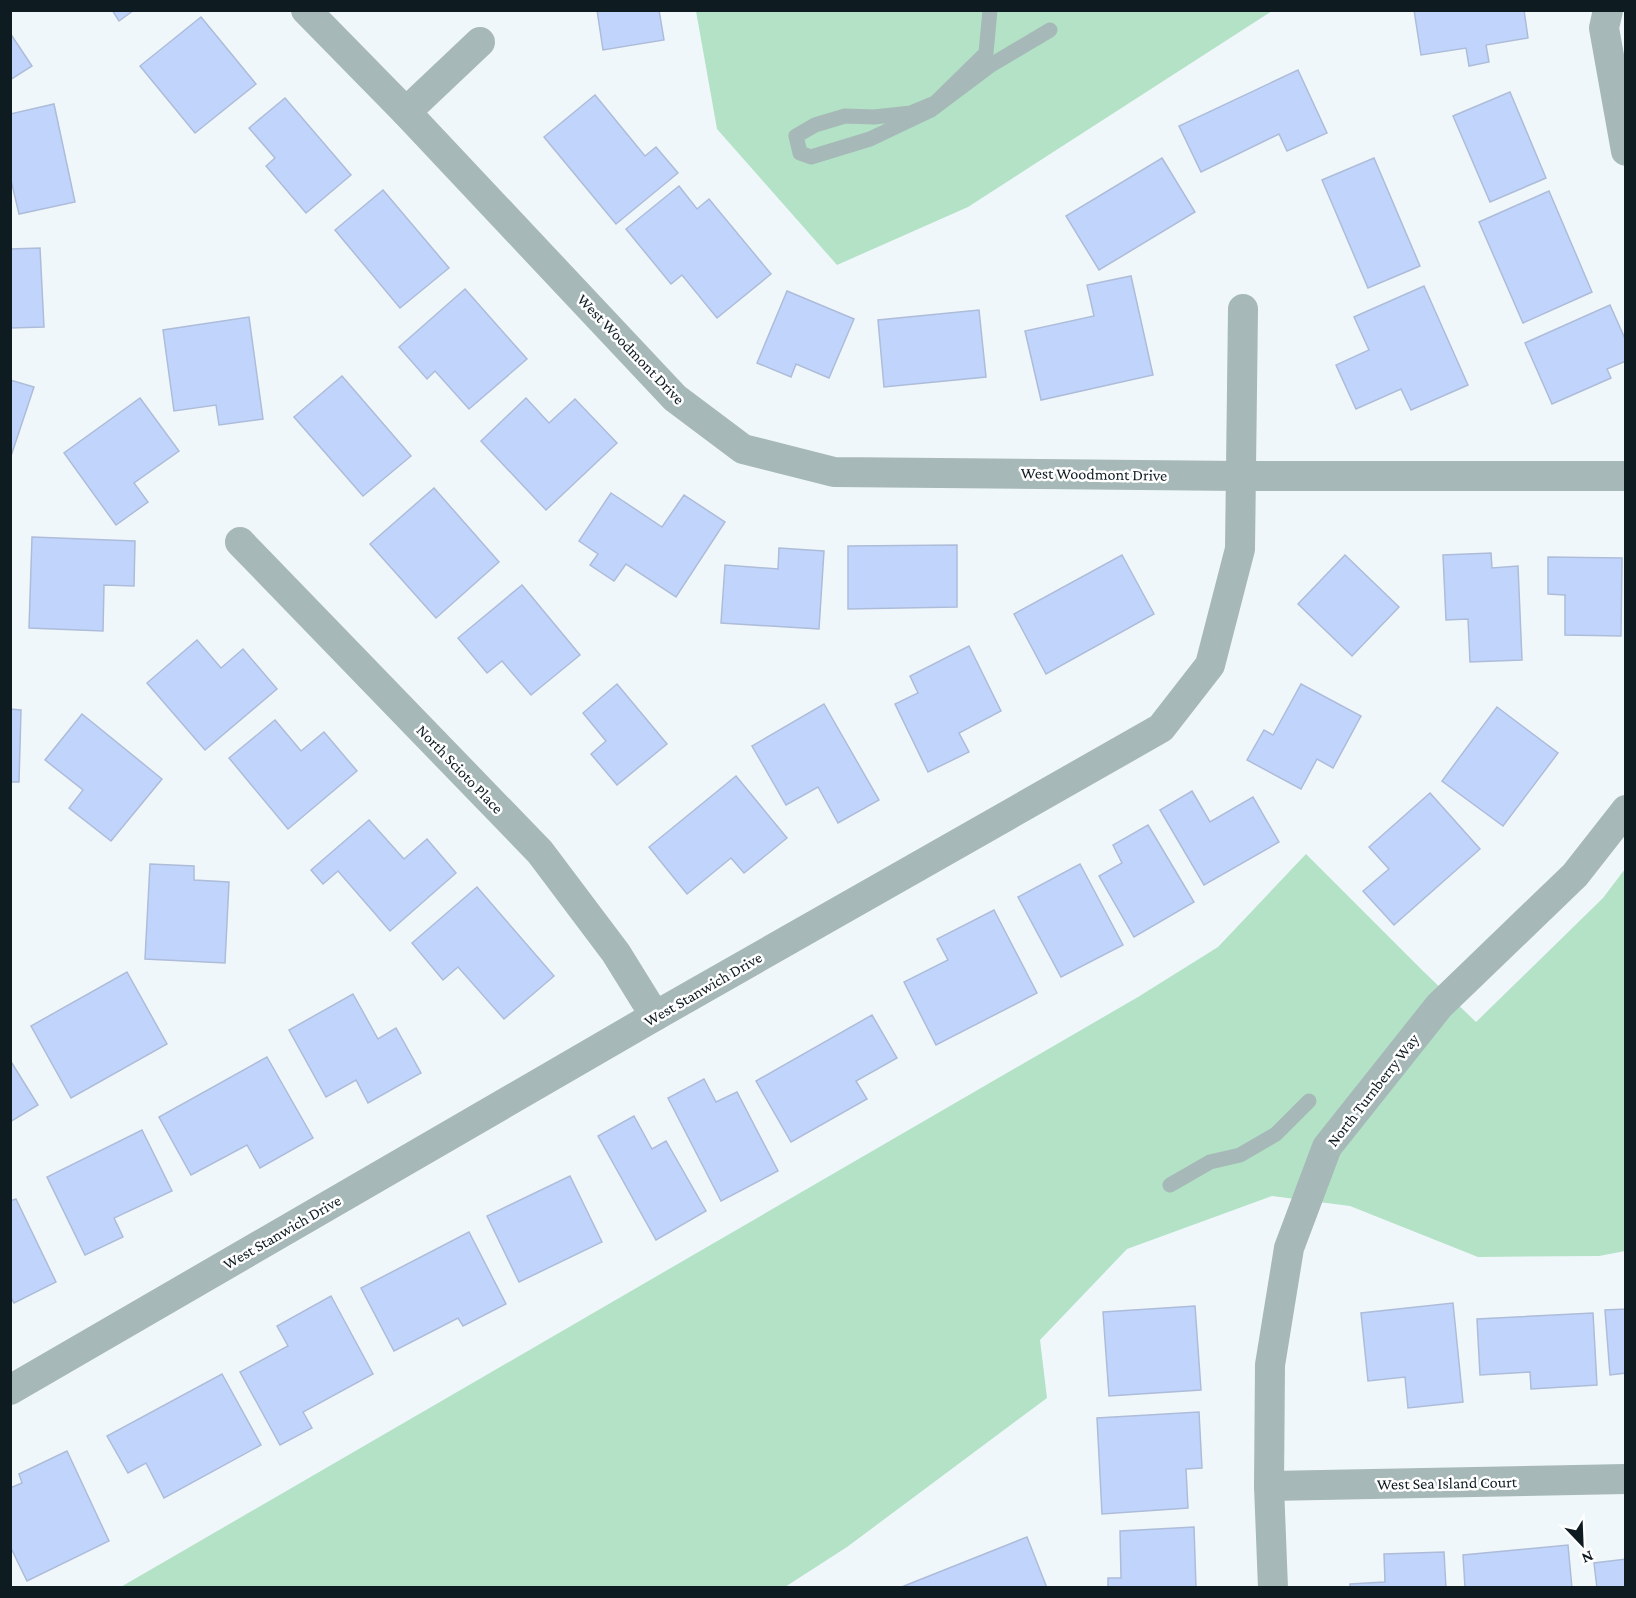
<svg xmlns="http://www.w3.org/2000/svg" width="1636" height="1598" viewBox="0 0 1636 1598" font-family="'Crimson Pro',serif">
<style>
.green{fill:#b3e2c6}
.building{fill:#c1d5fc;stroke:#adbcd9;stroke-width:1.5}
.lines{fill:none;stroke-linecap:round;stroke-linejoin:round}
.lane{stroke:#a6b8b7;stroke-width:15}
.street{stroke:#a6b8b7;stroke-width:30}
.labels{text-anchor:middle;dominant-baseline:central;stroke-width:5;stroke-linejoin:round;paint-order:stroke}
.street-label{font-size:16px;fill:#0e1b21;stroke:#fff}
</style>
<rect width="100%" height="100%" fill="#f0f7fb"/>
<g class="green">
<polygon points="696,11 1272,11 968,207 837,265 717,129"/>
<polygon points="1306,854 1423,971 1476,1022 1603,898 1625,869 1625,1251 1599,1256 1478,1257 1350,1206 1272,1196 1127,1249 1040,1340 1047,1398 847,1547 785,1587 119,1588 1138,997 1218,947"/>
</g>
<g class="building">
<polygon points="112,10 134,10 119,21"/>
<polygon points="597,10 659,10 664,40 603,50"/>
<polygon points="1414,10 1524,10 1528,38 1486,45 1489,62 1469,66 1466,48 1421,55"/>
<polygon points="201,17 256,84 195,133 140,66"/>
<polygon points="10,33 32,66 10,80"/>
<polygon points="1298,70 1327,133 1287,151 1279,134 1201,172 1179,126"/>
<polygon points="1510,92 1546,178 1490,202 1453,116"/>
<polygon points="595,95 645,156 656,147 678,173 616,224 544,137"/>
<polygon points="285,98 351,175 306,213 266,166 275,158 249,128"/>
<polygon points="54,104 75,202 19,214 10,176 10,114"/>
<polygon points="1162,158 1195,212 1099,270 1066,216"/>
<polygon points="1374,158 1420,266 1368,288 1322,180"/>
<polygon points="679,186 697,209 709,199 771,274 717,318 682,275 671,284 626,229"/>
<polygon points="383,190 449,268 400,308 335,230"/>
<polygon points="1549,191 1592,292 1523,323 1479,222"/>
<polygon points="40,248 44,327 10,328 10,249"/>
<polygon points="1131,276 1153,375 1041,400 1025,331 1094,316 1087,285"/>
<polygon points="1424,286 1468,385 1411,410 1401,389 1356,409 1336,365 1369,350 1354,317"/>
<polygon points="465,289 527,359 469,409 435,371 427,379 399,347"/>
<polygon points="787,291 854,319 829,378 796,364 791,377 757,363"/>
<polygon points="1610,305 1626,341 1626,361 1607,369 1611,378 1552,404 1525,343"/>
<polygon points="979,310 986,377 884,387 878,320"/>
<polygon points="249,317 263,419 219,425 216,405 174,411 163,330"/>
<polygon points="342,376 411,456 363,496 294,417"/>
<polygon points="10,380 34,387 10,459"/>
<polygon points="140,398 179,451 134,483 148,502 116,525 64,453"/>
<polygon points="526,398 549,423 575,399 617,443 546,510 481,441"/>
<polygon points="434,488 499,562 436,618 370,544"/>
<polygon points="611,493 662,527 684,495 725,522 676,597 626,564 614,581 590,565 598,554 579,541"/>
<polygon points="32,537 135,541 134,586 104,585 103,631 29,628"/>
<polygon points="957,545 957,607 848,609 848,546"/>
<polygon points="779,548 824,551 819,629 721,623 725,565 778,569"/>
<polygon points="1491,553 1492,568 1518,566 1522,660 1470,662 1468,619 1446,620 1443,555"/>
<polygon points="1122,555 1154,614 1046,674 1014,614"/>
<polygon points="1345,555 1399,607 1352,656 1298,604"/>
<polygon points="1548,557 1622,558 1621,636 1565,635 1565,595 1548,594"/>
<polygon points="522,585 580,655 531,695 502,661 487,673 458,638"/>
<polygon points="197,640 221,668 243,649 277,689 205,750 147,683"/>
<polygon points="969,646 1001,711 959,733 969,752 928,772 895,704 918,693 910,676"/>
<polygon points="617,684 667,744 617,785 591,754 606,741 583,713"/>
<polygon points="1301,684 1361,716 1333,768 1317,759 1301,789 1247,760 1264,730 1273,735"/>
<polygon points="824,704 879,800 838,823 818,787 786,805 752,746"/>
<polygon points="1497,707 1558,753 1503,826 1442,781"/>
<polygon points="10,709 21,710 19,782 10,782"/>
<polygon points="82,714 162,779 111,841 69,808 83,790 45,760"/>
<polygon points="275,720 301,751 324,732 357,771 288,829 229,758"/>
<polygon points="736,776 787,838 744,873 731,858 687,894 649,847"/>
<polygon points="1192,791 1210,822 1253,797 1279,842 1204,885 1160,810"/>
<polygon points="1430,793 1480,849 1394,925 1363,891 1389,869 1369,847"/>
<polygon points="369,820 404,859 427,839 456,873 390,931 338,871 323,884 311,870"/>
<polygon points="1148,825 1194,902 1134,937 1099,876 1122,863 1113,845"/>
<polygon points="150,864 194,866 194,880 229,882 225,963 145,959"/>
<polygon points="1080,864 1123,945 1061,977 1018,897"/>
<polygon points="477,887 554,976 504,1019 458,967 443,980 412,943"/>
<polygon points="994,910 1037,993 936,1045 904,982 948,960 937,939"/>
<polygon points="127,972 167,1044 71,1098 31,1026"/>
<polygon points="353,994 378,1039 396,1028 421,1073 368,1103 356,1080 326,1097 289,1030"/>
<polygon points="872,1015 897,1058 856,1081 867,1099 791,1142 756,1081"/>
<polygon points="267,1057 313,1138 260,1168 247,1145 191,1175 159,1117"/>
<polygon points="10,1060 38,1105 10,1122"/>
<polygon points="704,1079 716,1102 737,1092 778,1171 721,1201 668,1098"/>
<polygon points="634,1116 652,1149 666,1141 706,1211 656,1240 598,1136"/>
<polygon points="142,1130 172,1191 114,1218 123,1237 85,1255 47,1177"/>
<polygon points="570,1176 602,1242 519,1282 487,1216"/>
<polygon points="16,1199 56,1282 14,1303 10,1296 10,1201"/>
<polygon points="469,1232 506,1304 463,1326 458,1318 394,1351 361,1288"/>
<polygon points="331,1296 373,1374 303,1412 312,1428 280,1445 240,1372 288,1346 277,1326"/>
<polygon points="1453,1303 1463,1402 1408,1408 1405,1377 1368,1381 1361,1313"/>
<polygon points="1195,1306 1201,1390 1109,1396 1103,1312"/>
<polygon points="1626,1309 1626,1373 1610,1375 1605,1310"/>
<polygon points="1593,1313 1597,1385 1531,1389 1530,1372 1480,1375 1477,1319"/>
<polygon points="222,1374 261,1445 164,1498 146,1463 128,1473 107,1436"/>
<polygon points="1199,1412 1202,1468 1186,1469 1188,1508 1102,1514 1097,1418"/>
<polygon points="67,1451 109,1541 27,1581 10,1546 10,1488 22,1483 19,1474"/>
<polygon points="1194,1527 1196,1588 1108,1588 1108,1578 1121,1578 1120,1531"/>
<polygon points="1027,1537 1047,1588 899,1588"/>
<polygon points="1568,1545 1572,1588 1465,1588 1463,1555"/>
<polygon points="1444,1552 1446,1588 1350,1588 1350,1584 1385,1582 1384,1554"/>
<polygon points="1626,1559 1626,1588 1597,1588 1594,1563"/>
</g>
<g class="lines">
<g class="lane">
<polyline points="990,10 986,53 935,103 911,113 874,117 845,116 815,125 796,136 800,153 811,157 870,139 931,110 991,65 1050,30"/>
<polyline points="1170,1185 1210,1162 1240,1155 1276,1134 1309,1101"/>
</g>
<g class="street">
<polyline points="306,10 406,112 675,398 743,449 834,472 1240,476 1626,476"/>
<polyline points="1608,10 1604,28 1626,151"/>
<polyline points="406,112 480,42"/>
<polyline points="240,542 540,852 616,953 655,1016"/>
<polyline points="10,1390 655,1016 1161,728 1210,665 1240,549 1243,309"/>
<polyline points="1269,1486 1626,1479"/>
<polyline points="1273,1588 1269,1486 1270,1365 1289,1248 1327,1147 1439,1006 1575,875 1626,810"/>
</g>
</g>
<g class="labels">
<g class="street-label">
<text transform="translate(631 349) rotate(46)">West Woodmont Drive</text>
<text transform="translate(1094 474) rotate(1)">West Woodmont Drive</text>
<text transform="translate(460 769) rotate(46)">North Scioto Place</text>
<text transform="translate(703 989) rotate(-30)">West Stanwich Drive</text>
<text transform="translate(1373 1090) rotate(-52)">North Turnberry Way</text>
<text transform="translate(282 1232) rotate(-30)">West Stanwich Drive</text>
<text transform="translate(1447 1483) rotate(-1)">West Sea Island Court</text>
</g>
</g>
<rect width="1636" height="1598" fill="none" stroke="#0e1b21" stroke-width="24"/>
<g transform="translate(1582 1544) rotate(157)" stroke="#ffffff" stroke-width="4.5" paint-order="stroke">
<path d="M0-4.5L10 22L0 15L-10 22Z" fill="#0e1b21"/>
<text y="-9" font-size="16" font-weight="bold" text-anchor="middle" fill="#0e1b21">N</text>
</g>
</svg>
